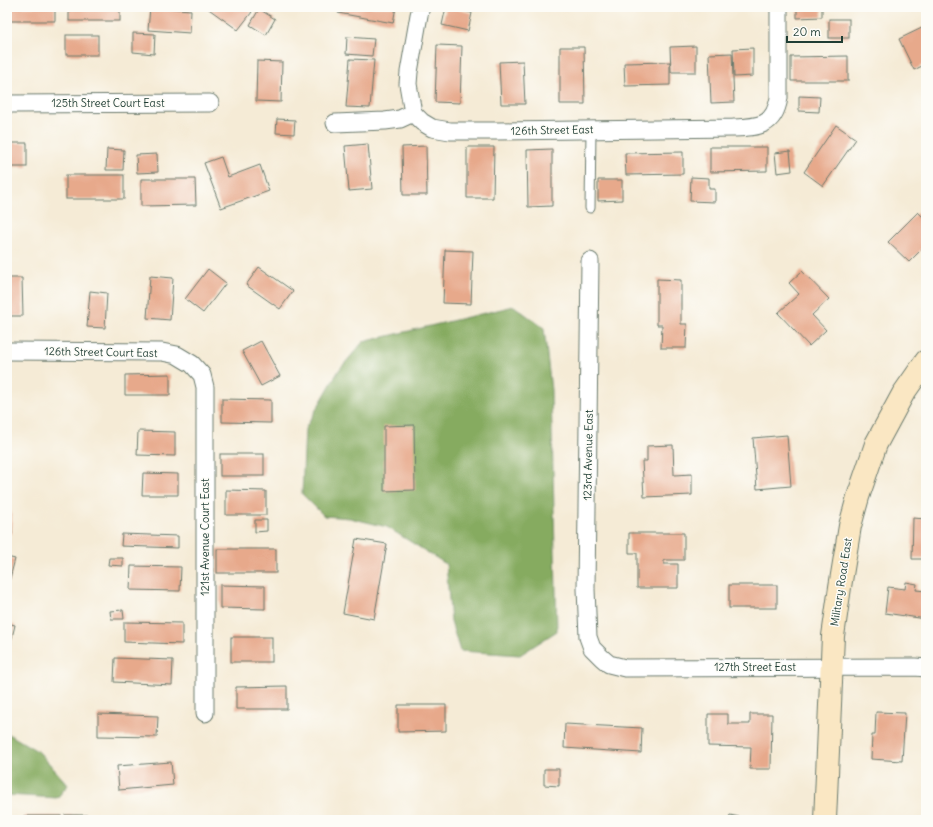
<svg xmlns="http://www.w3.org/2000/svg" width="933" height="827" viewBox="0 0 933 827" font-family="Delius,sans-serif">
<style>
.forest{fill:#86ab61;stroke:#52744a}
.building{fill:#e7a98b}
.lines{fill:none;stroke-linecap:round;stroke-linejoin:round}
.service-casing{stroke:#6a7a6d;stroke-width:11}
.minor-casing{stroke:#6a7a6d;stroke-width:19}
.secondary-casing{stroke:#6a7a6d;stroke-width:24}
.service{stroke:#fff;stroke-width:9}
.minor{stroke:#fff;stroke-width:17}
.secondary{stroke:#fae7c3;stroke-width:22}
.labels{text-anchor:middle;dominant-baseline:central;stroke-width:3;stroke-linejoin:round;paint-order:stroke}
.street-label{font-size:11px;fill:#1f3d34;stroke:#fdfcf7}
</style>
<rect width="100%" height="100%" fill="#fdfcf7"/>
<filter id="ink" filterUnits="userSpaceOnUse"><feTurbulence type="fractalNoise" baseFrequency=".025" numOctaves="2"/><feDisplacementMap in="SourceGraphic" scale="8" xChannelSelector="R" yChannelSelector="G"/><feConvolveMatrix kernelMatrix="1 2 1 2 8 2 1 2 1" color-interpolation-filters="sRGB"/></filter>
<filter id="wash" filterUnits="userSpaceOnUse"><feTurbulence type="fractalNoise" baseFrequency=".012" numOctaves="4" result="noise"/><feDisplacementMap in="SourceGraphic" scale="16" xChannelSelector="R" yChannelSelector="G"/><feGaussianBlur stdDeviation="0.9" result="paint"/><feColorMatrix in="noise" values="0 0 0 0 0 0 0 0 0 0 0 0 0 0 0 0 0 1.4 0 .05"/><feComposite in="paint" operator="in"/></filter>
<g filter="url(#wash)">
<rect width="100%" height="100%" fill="#f5ebd6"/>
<g class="forest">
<polygon points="514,306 544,328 551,390 557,631 520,655 460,651 451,622 446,564 387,527 350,518 324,516 302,494 305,429 339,370 363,342"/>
<polygon points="7,733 39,752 68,785 57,798 7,795"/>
</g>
<g id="blocks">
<g class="building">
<rect x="7" y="7" width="48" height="14"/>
<rect x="69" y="7" width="51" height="14"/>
<polygon points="150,7 191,10 190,33 148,30"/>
<polygon points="206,7 245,7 252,12 238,30"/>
<polygon points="339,7 396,7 393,23 338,13"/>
<polygon points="446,7 472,13 468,31 442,25"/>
<polygon points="797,7 822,7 822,17 797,18"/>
<polygon points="259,9 275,19 266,35 250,25"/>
<rect x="829" y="19" width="20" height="19"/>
<polygon points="926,26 926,64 914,70 899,39"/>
<polygon points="133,33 155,34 154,54 133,52"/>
<rect x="66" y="35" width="32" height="20"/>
<polygon points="347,37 374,39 372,56 346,54"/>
<polygon points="437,45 462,46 460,103 435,102"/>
<polygon points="696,46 696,72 671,72 670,47"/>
<polygon points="560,47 584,47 585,104 560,104"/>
<polygon points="753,48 753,76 734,77 733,49"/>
<polygon points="732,53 734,102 711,103 709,54"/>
<polygon points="848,56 848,81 791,81 791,57"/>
<polygon points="350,59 374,60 370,108 346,107"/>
<polygon points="257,61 282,62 281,102 256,101"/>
<polygon points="523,61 525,104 501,104 499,62"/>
<polygon points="670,62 670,85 625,86 624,63"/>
<polygon points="799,96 820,97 819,112 799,111"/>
<polygon points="277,119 295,120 294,134 276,133"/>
<polygon points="836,125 856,139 823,186 804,172"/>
<rect x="7" y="143" width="20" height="24"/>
<polygon points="368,144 372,189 349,191 345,146"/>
<polygon points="426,146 427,195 403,195 402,147"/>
<polygon points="467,147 494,147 493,198 467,198"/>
<polygon points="710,147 767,147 767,171 710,172"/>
<polygon points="107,149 124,150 123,170 106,170"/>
<polygon points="552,149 552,206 528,207 527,150"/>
<polygon points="790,151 792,171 777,173 775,153"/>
<polygon points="683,152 683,174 626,175 625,153"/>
<polygon points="157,154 158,172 137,173 136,155"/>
<polygon points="221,157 228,177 260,165 269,191 221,208 204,163"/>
<rect x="66" y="175" width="58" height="24"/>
<polygon points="691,177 709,178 709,189 715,189 715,202 690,201"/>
<polygon points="141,179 195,179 196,205 141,206"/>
<polygon points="598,180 622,180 622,200 598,201"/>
<polygon points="918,212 926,220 926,245 909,262 888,242"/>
<polygon points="445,250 473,251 471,304 443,303"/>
<polygon points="259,267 293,291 280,309 246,285"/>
<polygon points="208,269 226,283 203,313 185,299"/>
<polygon points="802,271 829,299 812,315 826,330 809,346 778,313 799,294 789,283"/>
<polygon points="150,276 173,278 170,320 147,318"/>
<polygon points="7,278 22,278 23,316 7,316"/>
<polygon points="657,279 681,280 681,324 687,324 686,348 661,348 662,325 657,325"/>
<polygon points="90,291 107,293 105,328 87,327"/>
<polygon points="261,341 280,376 261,386 242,351"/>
<polygon points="170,374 170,395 125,395 125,375"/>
<polygon points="222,399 271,400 271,423 222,422"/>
<polygon points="414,425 415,490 384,491 384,426"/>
<polygon points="138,431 175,432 175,456 137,455"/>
<polygon points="787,435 791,486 757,489 753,438"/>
<polygon points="673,445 674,475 692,474 692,495 644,497 642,461 647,461 647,446"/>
<rect x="220" y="454" width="44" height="22"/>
<polygon points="143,473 178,474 178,495 142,495"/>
<polygon points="226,490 266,491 266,515 226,515"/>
<polygon points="7,511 11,511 12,534 7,534"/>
<polygon points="913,518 926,519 926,559 912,559"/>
<polygon points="255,520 267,520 267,531 255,532"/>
<polygon points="629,533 684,533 684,560 664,560 664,564 678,564 678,588 637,588 637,553 629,553"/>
<polygon points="122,534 178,536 178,548 121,546"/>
<polygon points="356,539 387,544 374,619 343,613"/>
<rect x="217" y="549" width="59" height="24"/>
<polygon points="7,557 15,559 9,582 7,581"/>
<polygon points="109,558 123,558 123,566 108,565"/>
<polygon points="131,566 181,567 180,591 130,590"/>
<polygon points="906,582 917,584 916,590 926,591 926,619 885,613 888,587 905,589"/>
<polygon points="220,585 265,586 265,609 220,608"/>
<rect x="729" y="585" width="48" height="23"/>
<polygon points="123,610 124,619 111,619 110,611"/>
<polygon points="124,622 182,623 182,644 124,642"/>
<polygon points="7,623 15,625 10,646 7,645"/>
<rect x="231" y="637" width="41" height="25"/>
<polygon points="115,658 173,660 172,685 114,682"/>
<polygon points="287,686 287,709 236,709 236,687"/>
<polygon points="398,705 446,705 446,731 398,732"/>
<polygon points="876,712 905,713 902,761 871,759 872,735 875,735"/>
<polygon points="98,714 158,716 157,737 98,736"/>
<polygon points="708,714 728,714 728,724 750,724 750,714 772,714 771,769 750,769 751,747 708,746"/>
<polygon points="565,724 642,728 641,753 564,748"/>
<polygon points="171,762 173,785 119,790 117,766"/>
<polygon points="544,769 559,769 559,786 544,785"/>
<rect x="65" y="815" width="39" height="5"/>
<polygon points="730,815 749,819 749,820 728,820"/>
<rect x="24" y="816" width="37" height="4"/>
</g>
</g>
</g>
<g filter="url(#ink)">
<use href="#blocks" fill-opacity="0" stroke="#6a7a6d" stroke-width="1"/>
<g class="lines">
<defs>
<polyline id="service" points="590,208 591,130"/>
<g id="minor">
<polyline points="7,104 210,103"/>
<polyline points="413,113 408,84 409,72 419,15 421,7"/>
<path d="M335,123l50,-2 15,-2 13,-6 9,9 10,6 18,3h48l235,-3c25,-1 41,-1 46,-30v-91"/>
<polyline points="590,261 586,589 588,637 592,648 602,658 609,664 625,668 915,667 926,668"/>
<polyline points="7,351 162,352 177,355 192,364 202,375 205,387 205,713"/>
</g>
<polyline id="secondary" points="825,820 833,636 840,587 850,526 858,497 876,444 903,394 926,361"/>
</defs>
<use href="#service" class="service-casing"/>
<use href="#minor" class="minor-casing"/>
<use href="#secondary" class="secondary-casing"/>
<use href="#service" class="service"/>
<use href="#minor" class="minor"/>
<use href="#secondary" class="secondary"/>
</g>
</g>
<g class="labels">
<g class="street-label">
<text x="108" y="103">125th Street Court East</text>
<text transform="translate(552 130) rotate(-1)">126th Street East</text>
<text transform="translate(101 352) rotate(1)">126th Street Court East</text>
<text transform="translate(588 455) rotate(-89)">123rd Avenue East</text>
<text transform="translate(205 537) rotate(-90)">121st Avenue Court East</text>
<text transform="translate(841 582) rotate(-81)">Military Road East</text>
<text x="755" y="667">127th Street East</text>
</g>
</g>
<rect width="933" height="827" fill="none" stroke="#fdfcf7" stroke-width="24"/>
<path d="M787 36v6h55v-6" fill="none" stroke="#1f3d34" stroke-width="2"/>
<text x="793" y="36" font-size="12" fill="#1f3d34" stroke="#fdfcf7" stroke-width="3" paint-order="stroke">20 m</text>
</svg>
